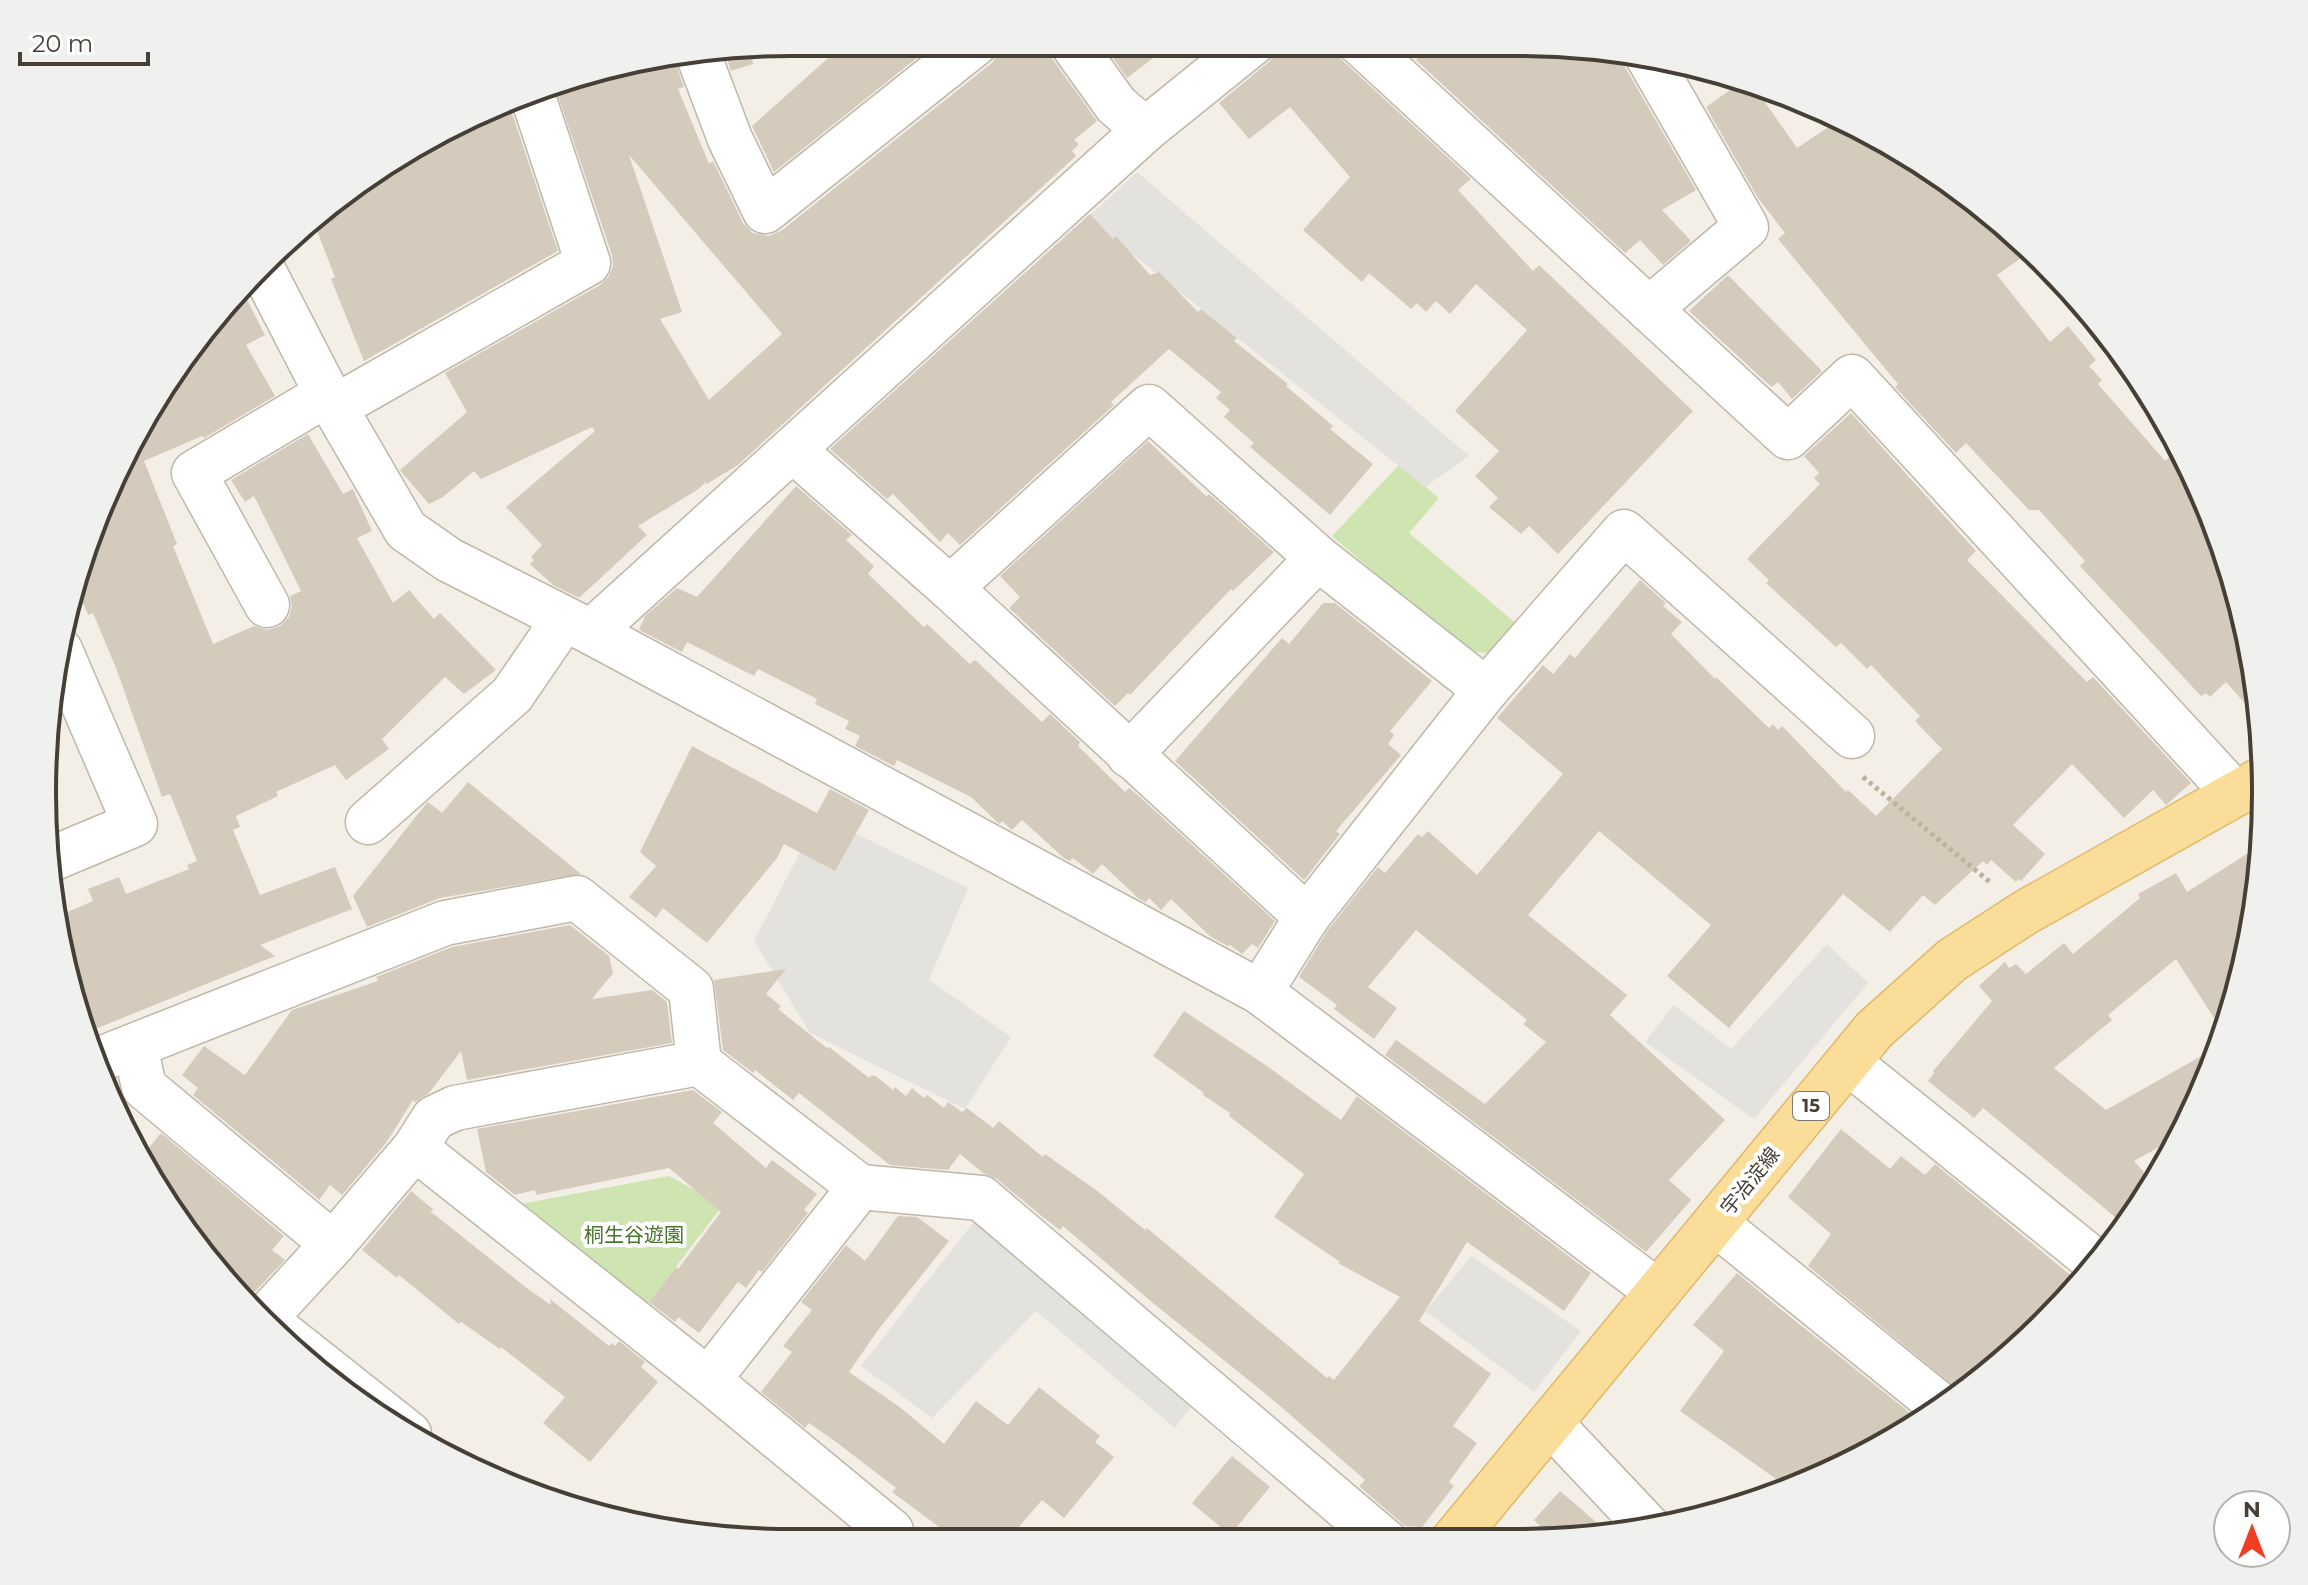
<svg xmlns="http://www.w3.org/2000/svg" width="2308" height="1585" viewBox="0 0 2308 1585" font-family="Montserrat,'Noto Sans JP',sans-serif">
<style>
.green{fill:#cfe5b1}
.parking{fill:#e4e2df}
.building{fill:#d4cbbd;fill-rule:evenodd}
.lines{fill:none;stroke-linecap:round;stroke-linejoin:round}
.minor-casing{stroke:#beb7aa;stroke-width:47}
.major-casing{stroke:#deba69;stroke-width:47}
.path{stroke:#bfb29c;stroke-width:5;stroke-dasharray:4 4;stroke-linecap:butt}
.minor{stroke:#fff;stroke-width:44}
.major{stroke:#fadd99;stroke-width:44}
.labels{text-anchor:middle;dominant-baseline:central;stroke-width:8;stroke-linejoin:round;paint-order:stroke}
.shield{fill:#fff;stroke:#7e7972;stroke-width:2}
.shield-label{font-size:18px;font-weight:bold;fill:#463f36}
.street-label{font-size:20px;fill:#463f36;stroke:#fff}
.park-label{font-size:20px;fill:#48752c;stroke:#fff}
.rim{fill:none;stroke:#463f36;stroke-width:4}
</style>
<rect width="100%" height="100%" fill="#f3efe7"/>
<g class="green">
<polygon points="1399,465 1439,498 1409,533 1518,625 1495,653 1467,652 1332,536"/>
<polygon points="669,1176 723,1205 643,1310 510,1206"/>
</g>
<g class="parking">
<polygon points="1137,172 1469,456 1425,487 1087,218"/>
<polygon points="819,816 968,888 929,980 1011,1037 965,1109 810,1033 754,941"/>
<polygon points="1827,944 1868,983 1754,1119 1645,1042 1674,1005 1731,1049"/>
<polygon points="976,1219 1199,1396 1175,1428 1036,1311 932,1418 861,1366"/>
<polygon points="1472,1256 1581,1331 1534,1392 1425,1311"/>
</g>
<g class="building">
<polygon points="846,42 914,42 923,53 774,172 752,126"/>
<path d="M1003,42h43l5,15 46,64 -23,19 5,4 -7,7 4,5 -338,309 -33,20 2,-4 -10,9 -59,36 9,9 -68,63 -26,-13 -23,-21 4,-4 -3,-3 11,-12 -36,-38 89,-76 -3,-4 -111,52 -7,-8 -31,26 -14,7 -26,-30 -3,-4 67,-58 -22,-39 155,-88 9,-9 4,-10 -1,-11 -57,-168 43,-19 76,-10 10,29 -6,2 31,75 4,-3 30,62 10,10 15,3 13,-5 212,-169zM629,155l153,179 -73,66 -49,-81 22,-7z"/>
<polygon points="1102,42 1174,42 1127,78"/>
<polygon points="1280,42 1332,42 1342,60 1471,179 1458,190 1533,271 1539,265 1693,411 1558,554 1529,526 1521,534 1489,507 1498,498 1475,476 1499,451 1455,411 1527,330 1476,284 1450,314 1436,301 1426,312 1417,303 1411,309 1369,273 1362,282 1303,230 1350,177 1290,107 1249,139 1219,103 1270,61"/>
<polygon points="1435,42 1531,44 1545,57 1560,46 1623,52 1625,67 1696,190 1662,210 1691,241 1663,265 1640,240 1625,253 1416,60"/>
<polygon points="750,48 753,64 731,71 724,51"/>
<polygon points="1740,83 1755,88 1797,148 1842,118 1848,120 2011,237 2024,256 1997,275 2050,342 2068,326 2096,360 2089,366 2102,380 2098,384 2165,461 2179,449 2208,505 2252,646 2259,719 2226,682 2210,697 2206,693 2201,696 2080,566 2085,561 2039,510 2029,510 1966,443 1956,453 1895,387 1898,384 1778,239 1785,233 1758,198 1706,107"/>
<polygon points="511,110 558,251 364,361 331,279 335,277 314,223 376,168 474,124"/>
<polygon points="1090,214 1113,239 1116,236 1150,275 1159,272 1198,312 1201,309 1237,338 1234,341 1288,384 1286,386 1333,426 1330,429 1373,464 1330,515 1250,447 1254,443 1224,417 1230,410 1216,398 1221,392 1169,349 1111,402 1114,405 960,545 948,533 940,542 893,494 887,499 830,449"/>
<polygon points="1728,275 1822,371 1792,399 1778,382 1772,387 1766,382 1689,311"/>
<polygon points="244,294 265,335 246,345 275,396 204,438 202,436 144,461 177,544 173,546 213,644 254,626 267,630 280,626 289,617 292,606 290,596 301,591 254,496 245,502 231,480 308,434 343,494 353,489 372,531 357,538 393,603 409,590 434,619 440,613 496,670 464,694 445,677 382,739 389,749 346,780 335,765 276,792 278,796 236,816 240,827 233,830 260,895 335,867 352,909 260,945 275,956 88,1032 56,938 56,917 93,901 88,889 119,877 126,894 189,869 187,865 197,861 170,794 162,797 116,668 93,613 88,615 77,588 99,505 224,305"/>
<polygon points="1851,413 1976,551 1967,560 2087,682 2093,677 2191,783 2166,805 2153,790 2124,818 2072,764 2013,825 2045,854 2021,881 2018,879 2016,882 1991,860 1987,865 1983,861 1935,905 1923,895 1890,932 1843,894 1729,1028 1667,976 1711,925 1599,831 1528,915 1627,995 1610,1015 1725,1120 1669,1180 1691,1200 1646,1252 1385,1055 1396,1040 1485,1104 1546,1042 1523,1024 1527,1020 1416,930 1368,987 1397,1008 1374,1039 1334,1009 1337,1005 1299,977 1327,931 1378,867 1385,873 1418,834 1422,837 1428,831 1477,875 1563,774 1497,718 1543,665 1553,674 1570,654 1575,658 1640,580 1666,603 1663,606 1682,622 1671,634 1715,679 1716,677 1769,728 1773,724 1778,730 1782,726 1846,792 1848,790 1876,816 1942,749 1915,721 1920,716 1871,665 1867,669 1841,643 1836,647 1766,583 1769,580 1747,559 1820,484 1814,478 1819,473 1804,456"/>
<polygon points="1148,441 1207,497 1209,494 1274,552 1233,591 1231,589 1130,695 1128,693 1115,706 1009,608 1020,597 1000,576"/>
<polygon points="796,486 852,535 846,540 874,566 868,574 924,627 927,624 970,664 975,660 1042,722 1050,714 1080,742 1078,746 1125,792 1129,788 1142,799 1275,921 1258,948 1252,944 1242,954 1230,945 1228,946 1211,937 1171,899 1161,910 1149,898 1146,902 1139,899 1102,864 1093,874 1073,858 1070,861 1064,858 1022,820 1012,830 1002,821 1000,824 997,822 971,797 897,760 894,766 855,746 860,736 845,729 849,721 815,704 817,699 758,669 754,676 687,642 682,652 639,630 645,616 677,588 697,597"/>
<polygon points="1323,603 1335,603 1432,681 1390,731 1394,735 1388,744 1401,755 1336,831 1340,834 1304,880 1175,761 1282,638 1289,644"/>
<polygon points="692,746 817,813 830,789 869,810 835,871 784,844 777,858 707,943 663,908 656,918 629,897 656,866 640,852"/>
<polygon points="468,782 581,874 440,898 367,927 353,896 425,805 428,802 442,813"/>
<polygon points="2261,845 2251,939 2223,1032 2176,959 2108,1015 2112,1020 2054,1068 2106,1110 2219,1046 2209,1080 2179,1136 2134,1161 2154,1183 2139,1210 2126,1226 1983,1108 1974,1118 1928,1081 1934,1073 1933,1071 1992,1001 1979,986 2005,962 2009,968 2016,964 2026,974 2064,943 2073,954 2140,898 2138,894 2176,873 2187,892"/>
<polygon points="570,925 609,956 613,973 592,999 652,990 667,1002 672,1043 467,1080 461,1051 429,1093 415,1102 413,1100 386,1143 342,1195 330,1185 319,1200 316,1197 193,1095 198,1088 182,1075 204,1046 245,1075 292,1010 378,981 376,977 452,947"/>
<polygon points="786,969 766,994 781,1006 778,1009 827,1048 829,1047 869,1078 872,1075 877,1077 893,1090 895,1087 906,1096 912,1088 924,1098 927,1095 944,1108 948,1102 962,1112 967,1108 993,1128 999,1121 1043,1157 1045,1154 1100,1193 1145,1230 1147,1228 1327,1378 1329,1376 1334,1380 1400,1297 1338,1263 1340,1262 1274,1217 1304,1174 1229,1116 1230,1113 1203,1095 1204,1093 1153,1056 1184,1011 1264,1064 1341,1120 1357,1096 1591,1273 1564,1311 1467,1242 1419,1321 1491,1374 1453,1426 1477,1443 1449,1482 1454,1486 1422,1527 1405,1526 1359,1486 1365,1480 1272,1399 1153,1303 1063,1226 1060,1230 1044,1218 997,1179 983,1173 960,1154 948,1170 890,1165 799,1093 793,1100 755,1070 753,1073 723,1050 714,980"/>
<polygon points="693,1090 722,1112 713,1123 766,1168 772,1160 817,1194 804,1210 808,1213 762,1272 759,1270 746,1288 738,1282 699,1333 678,1317 675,1322 649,1302 676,1267 678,1269 721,1212 669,1168 536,1195 535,1190 515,1195 486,1172 477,1129"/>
<polygon points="1841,1129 1890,1169 1901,1156 1925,1175 1935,1164 2074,1278 2026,1337 1956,1388 1808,1266 1831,1234 1788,1197"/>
<polygon points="161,1133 284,1236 272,1250 285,1260 246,1301 142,1156"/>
<polygon points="411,1191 434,1210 430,1211 528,1289 551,1305 550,1299 609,1346 612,1343 615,1346 619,1341 645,1362 641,1367 658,1382 590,1462 543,1423 565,1397 501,1347 500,1349 461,1322 459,1324 399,1275 397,1278 362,1250"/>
<polygon points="898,1216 917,1217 949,1241 878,1330 849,1372 901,1408 944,1444 976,1401 1008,1425 1039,1387 1100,1436 1095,1442 1114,1457 1064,1518 1042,1500 1005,1543 967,1543 957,1535 954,1538 892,1492 896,1488 836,1442 809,1423 805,1428 761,1392 792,1352 783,1346 812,1310 801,1302 846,1245 865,1261"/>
<polygon points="1737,1273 1778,1307 1915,1417 1849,1465 1786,1486 1680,1411 1724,1351 1693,1325"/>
<polygon points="1232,1456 1270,1487 1230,1535 1192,1503"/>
<polygon points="1560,1491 1610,1534 1554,1539 1534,1520"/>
</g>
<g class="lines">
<defs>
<g id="minor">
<polyline points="1071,42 1116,105 1145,130"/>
<polyline points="1359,42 1788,437 1852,377 2235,794"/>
<polyline points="698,54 730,139 765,211 977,42"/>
<polyline points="1647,55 1746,227 1649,309"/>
<polyline points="262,268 327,394 406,530 449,560 591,632 1260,992 1658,1292"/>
<polyline points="337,406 588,263 533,97"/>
<polyline points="793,450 950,588 1307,917"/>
<polyline points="950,588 1149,407 1318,558 1486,690"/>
<polyline points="267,605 194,473 327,394"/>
<polyline points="591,632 1145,130 1254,42"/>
<polyline points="1129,755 1318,558"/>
<polyline points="368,822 512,695 564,619"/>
<polyline points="54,858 135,824 60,650"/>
<polyline points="1260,992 1307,917 1486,690 1624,532 1852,736"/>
<polyline points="135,1046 144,1087 333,1244"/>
<polyline points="98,1060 445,923 577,898 691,989 699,1063 860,1187 981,1198 1387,1543"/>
<polyline points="1848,1062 2091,1258 2095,1264"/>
<polyline points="415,1148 708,1380 891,1531"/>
<polyline points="1715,1223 1936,1402"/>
<polyline points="264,1319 409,1434"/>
<polyline points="261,1322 333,1244 415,1148 434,1118 455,1108 699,1063"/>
<polyline points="708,1380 860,1187"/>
<polyline points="1550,1423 1651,1530"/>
</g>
<polyline id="major" points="1451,1543 1874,1030 1952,960 2026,912 2264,778"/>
</defs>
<use href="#minor" class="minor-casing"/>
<use href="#major" class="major-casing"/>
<polyline class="path" points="1863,777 1991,883"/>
<use href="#minor" class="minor"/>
<use href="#major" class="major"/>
</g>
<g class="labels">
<rect class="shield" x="1793" y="1092" width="36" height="28" rx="6"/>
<g class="shield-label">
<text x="1811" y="1106">15</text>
</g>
<g class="street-label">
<text transform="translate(1750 1181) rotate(-51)">宇治淀線</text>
</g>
<g class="park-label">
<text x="634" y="1235">桐生谷遊園</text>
</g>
</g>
<path d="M0 0H2308V1585H0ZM792 56H1516A736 736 0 0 1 2252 792V793A736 736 0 0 1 1516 1529H792A736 736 0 0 1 56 793V792A736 736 0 0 1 792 56Z" fill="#f0f0ef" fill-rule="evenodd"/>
<path class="rim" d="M792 56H1516A736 736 0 0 1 2252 792V793A736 736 0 0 1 1516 1529H792A736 736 0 0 1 56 793V792A736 736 0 0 1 792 56Z"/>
<g transform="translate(2252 1529)"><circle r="38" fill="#ffffff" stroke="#b5b2af" stroke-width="2"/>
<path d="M0-6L14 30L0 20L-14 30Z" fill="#f13d20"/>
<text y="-12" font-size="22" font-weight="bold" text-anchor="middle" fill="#463f36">N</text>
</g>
<path d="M20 52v12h128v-12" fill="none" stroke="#463f36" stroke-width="4"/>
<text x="32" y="52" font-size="24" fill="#463f36" stroke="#ffffff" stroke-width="6" paint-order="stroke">20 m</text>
</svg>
